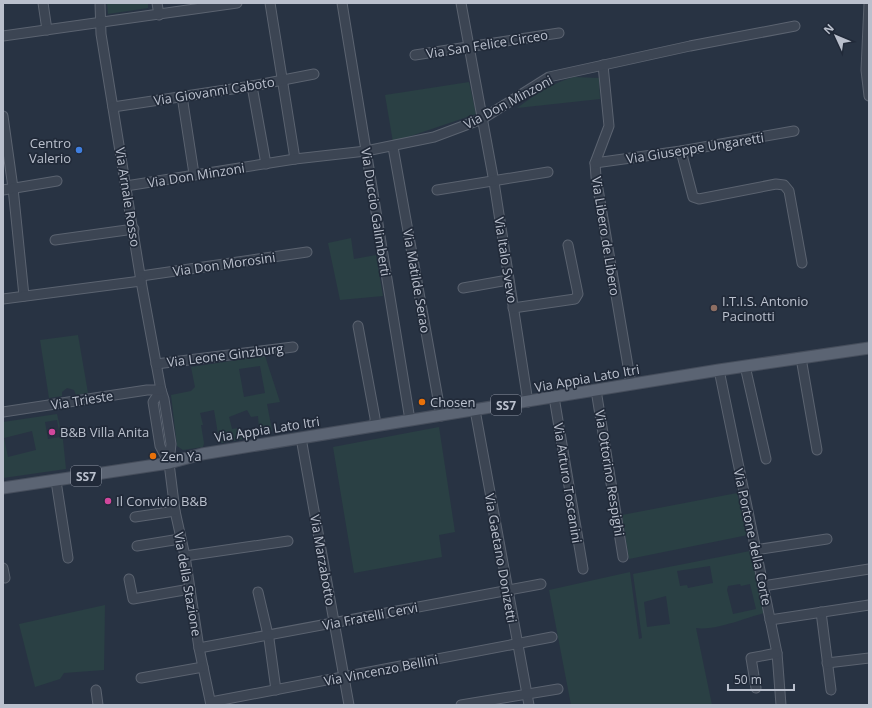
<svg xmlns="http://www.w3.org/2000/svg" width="872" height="708" viewBox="0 0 872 708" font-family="'Open Sans',sans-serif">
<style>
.green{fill:#2a4044;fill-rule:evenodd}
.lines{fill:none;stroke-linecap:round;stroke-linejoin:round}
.minor-casing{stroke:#5b6370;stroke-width:11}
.major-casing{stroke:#464e5c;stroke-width:13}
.minor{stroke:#3c4553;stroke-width:9}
.major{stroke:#5b6473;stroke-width:11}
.shop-dot{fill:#3f7fe0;stroke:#212a39;stroke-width:1.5}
.education-dot{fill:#8d6e63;stroke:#212a39;stroke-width:1.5}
.food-dot{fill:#e8710a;stroke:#212a39;stroke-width:1.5}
.hotel-dot{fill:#d1479c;stroke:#212a39;stroke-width:1.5}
.labels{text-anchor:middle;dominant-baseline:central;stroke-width:3.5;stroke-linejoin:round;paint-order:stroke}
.shield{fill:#212a39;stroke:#8c93a1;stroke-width:1}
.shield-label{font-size:12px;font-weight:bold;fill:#bac0cd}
.street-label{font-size:13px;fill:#bac0cd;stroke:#212a39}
.poi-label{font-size:13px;fill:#bac0cd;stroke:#212a39;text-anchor:start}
</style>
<rect width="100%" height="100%" fill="#283343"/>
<g class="green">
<polygon points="107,3 148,3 148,8 108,14"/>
<path d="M574,77l25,1 1,21 -83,9c19,-14 35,-25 57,-31z"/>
<polygon points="469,82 476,114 393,142 385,95"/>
<polygon points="351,238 354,259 376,255 383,296 340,300 328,243"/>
<polygon points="78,335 88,393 76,395 74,390 67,388 62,392 62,396 49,398 40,340"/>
<path d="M265,356l15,46 -13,2 5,26 -2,4 -48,9 -3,-3 -5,-30 -14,3 3,12h-2l3,18 -1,4 -20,3 -6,-4 -6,-51 20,-4 4,-4 -4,-20zM260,366l5,27 -21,4 -5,-28zM247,410l4,7 7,-1 1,12 -18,5 -1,-5 -8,1 -3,-12z"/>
<path d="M57,414l6,26 3,29 -63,9v-56zM57,420l3,17 -12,2 -3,-17zM32,431l4,19 -28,7 -4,-19z"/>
<polygon points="439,427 455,532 439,535 442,557 354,573 333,447"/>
<polygon points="737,493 748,535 629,559 622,515"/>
<path d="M750,551l14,62c-18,5 -50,18 -68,15l16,77h-141l-22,-115 81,-18 9,67 3,-1 -9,-64zM710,566l3,17 -25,5 -1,-3 -7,1 -3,-15zM740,584l1,2 9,-2 6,25 -23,5 -6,-24 1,-4zM666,596l4,28 -23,3 -3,-25z"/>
<polygon points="105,605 104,670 64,673 60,679 35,687 19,624"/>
</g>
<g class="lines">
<defs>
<g id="minor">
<polyline points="43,3 47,30"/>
<polyline points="100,3 101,34 141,281 161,390 164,399 171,444 169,463 175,511 185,556 199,648 211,705"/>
<polyline points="157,3 159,15"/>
<polyline points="270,3 295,159"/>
<polyline points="342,3 410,420"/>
<polyline points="461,3 494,182 528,402"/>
<polyline points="869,3 866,70 869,96"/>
<polyline points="3,36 237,3"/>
<polyline points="415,55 559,33"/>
<polyline points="603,65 609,126 595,163 596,177 631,384"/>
<polyline points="252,86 266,164"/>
<polyline points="182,96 194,174"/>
<polyline points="113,107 252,86 314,74"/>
<polyline points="3,116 13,188 24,296"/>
<polyline points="393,147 441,416"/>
<polyline points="681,151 693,197 699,199 776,184 784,185 789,191 802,263"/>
<polyline points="595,163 681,151 794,131"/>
<polyline points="126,186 295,159 366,151 434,137 482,119 549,77 690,46 795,26"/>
<polyline points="3,190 57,181"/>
<polyline points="437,190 548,172"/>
<polyline points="55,240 134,229"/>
<polyline points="141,276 307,252"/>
<polyline points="463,288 508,280"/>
<polyline points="3,299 141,281"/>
<polyline points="513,308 575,299 578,294 568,245"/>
<polyline points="358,326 375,418 375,426"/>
<polyline points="801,358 817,450"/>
<polyline points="156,364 293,347"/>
<polyline points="745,366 766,459"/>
<polyline points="719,370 777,653 781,705"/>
<polyline points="161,390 153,402 160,446 169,463"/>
<polyline points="596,390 623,557"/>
<polyline points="554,397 583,569"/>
<polyline points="475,410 529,705"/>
<polyline points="3,412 147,390 161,390"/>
<polyline points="301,438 349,705"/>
<polyline points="56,481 68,558"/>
<polyline points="135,517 175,511"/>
<polyline points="137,546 180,539"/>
<polyline points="755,550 827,539"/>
<polyline points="185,556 288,541"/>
<polyline points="3,568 5,578"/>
<polyline points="129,579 133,599 190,589"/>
<polyline points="763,586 869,569"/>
<polyline points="258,592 269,639 276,690"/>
<polyline points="821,612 831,690"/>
<polyline points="770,620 869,605"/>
<polyline points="199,648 541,584"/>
<polyline points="827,663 869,658"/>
<polyline points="141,678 203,667"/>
<polyline points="756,688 751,658 777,653"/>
<polyline points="96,690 98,705"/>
<polyline points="211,702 552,637"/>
<polyline points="461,705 558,689"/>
</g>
<polyline id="major" points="3,488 169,463 202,454 719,370 869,348"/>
</defs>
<use href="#minor" class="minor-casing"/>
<use href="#major" class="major-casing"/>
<use href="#minor" class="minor"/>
<use href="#major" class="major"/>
</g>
<circle class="shop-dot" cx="79" cy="150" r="4"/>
<circle class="education-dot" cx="714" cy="308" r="4"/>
<g class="food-dot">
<circle cx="422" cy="402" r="4"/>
<circle cx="153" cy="456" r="4"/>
</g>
<g class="hotel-dot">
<circle cx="52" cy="432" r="4"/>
<circle cx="108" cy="501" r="4"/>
</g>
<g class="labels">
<g class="shield">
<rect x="491" y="395" width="30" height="20" rx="3"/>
<rect x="71" y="466" width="30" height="20" rx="3"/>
</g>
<g class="shield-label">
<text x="506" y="405">SS7</text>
<text x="86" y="476">SS7</text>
</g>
<g class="street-label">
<text transform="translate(487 44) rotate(-9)">Via San Felice Circeo</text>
<text transform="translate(214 91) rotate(-9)">Via Giovanni Caboto</text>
<text transform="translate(508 102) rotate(-28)">Via Don Minzoni</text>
<text transform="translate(695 148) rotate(-9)">Via Giuseppe Ungaretti</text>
<text transform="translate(196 175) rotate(-9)">Via Don Minzoni</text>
<text transform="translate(128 197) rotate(81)">Via Arnale Rosso</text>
<text transform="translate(376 212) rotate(81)">Via Duccio Galimberti</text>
<text transform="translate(606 236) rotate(81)">Via Libero de Libero</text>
<text transform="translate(506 260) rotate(81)">Via Italo Svevo</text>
<text transform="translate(224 264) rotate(-8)">Via Don Morosini</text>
<text transform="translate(417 281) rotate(80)">Via Matilde Serao</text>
<text transform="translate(225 355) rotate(-7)">Via Leone Ginzburg</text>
<text transform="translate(587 378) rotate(-10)">Via Appia Lato Itri</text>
<text transform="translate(82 400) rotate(-9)">Via Trieste</text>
<text transform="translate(267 429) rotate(-9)">Via Appia Lato Itri</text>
<text transform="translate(610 473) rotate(81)">Via Ottorino Respighi</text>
<text transform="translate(568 483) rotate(81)">Via Arturo Toscanini</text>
<text transform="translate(753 537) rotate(78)">Via Portone della Corte</text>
<text transform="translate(501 558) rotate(80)">Via Gaetano Donizetti</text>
<text transform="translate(323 560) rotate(80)">Via Marzabotto</text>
<text transform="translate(188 584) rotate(80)">Via della Stazione</text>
<text transform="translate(370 616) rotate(-11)">Via Fratelli Cervi</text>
<text transform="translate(381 670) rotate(-11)">Via Vincenzo Bellini</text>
</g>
<g class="poi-label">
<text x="71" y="143" text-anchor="end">Centro<tspan x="71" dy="15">Valerio</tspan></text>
<text x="722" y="301">I.T.I.S. Antonio<tspan x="722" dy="15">Pacinotti</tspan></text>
<text x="430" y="402">Chosen</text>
<text x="60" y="432">B&amp;B Villa Anita</text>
<text x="161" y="456">Zen Ya</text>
<text x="116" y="501">Il Convivio B&amp;B</text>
</g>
</g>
<rect width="872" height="708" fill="none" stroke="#bac0cd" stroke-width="8"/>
<g transform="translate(836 36) rotate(314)" stroke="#212a39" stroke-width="3" paint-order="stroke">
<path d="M0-3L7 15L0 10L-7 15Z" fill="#bac0cd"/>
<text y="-6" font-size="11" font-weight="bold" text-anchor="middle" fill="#bac0cd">N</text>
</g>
<path d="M728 684v6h66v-6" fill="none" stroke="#bac0cd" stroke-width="2"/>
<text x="734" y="684" font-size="12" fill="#bac0cd" stroke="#212a39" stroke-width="3" paint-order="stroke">50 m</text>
</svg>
